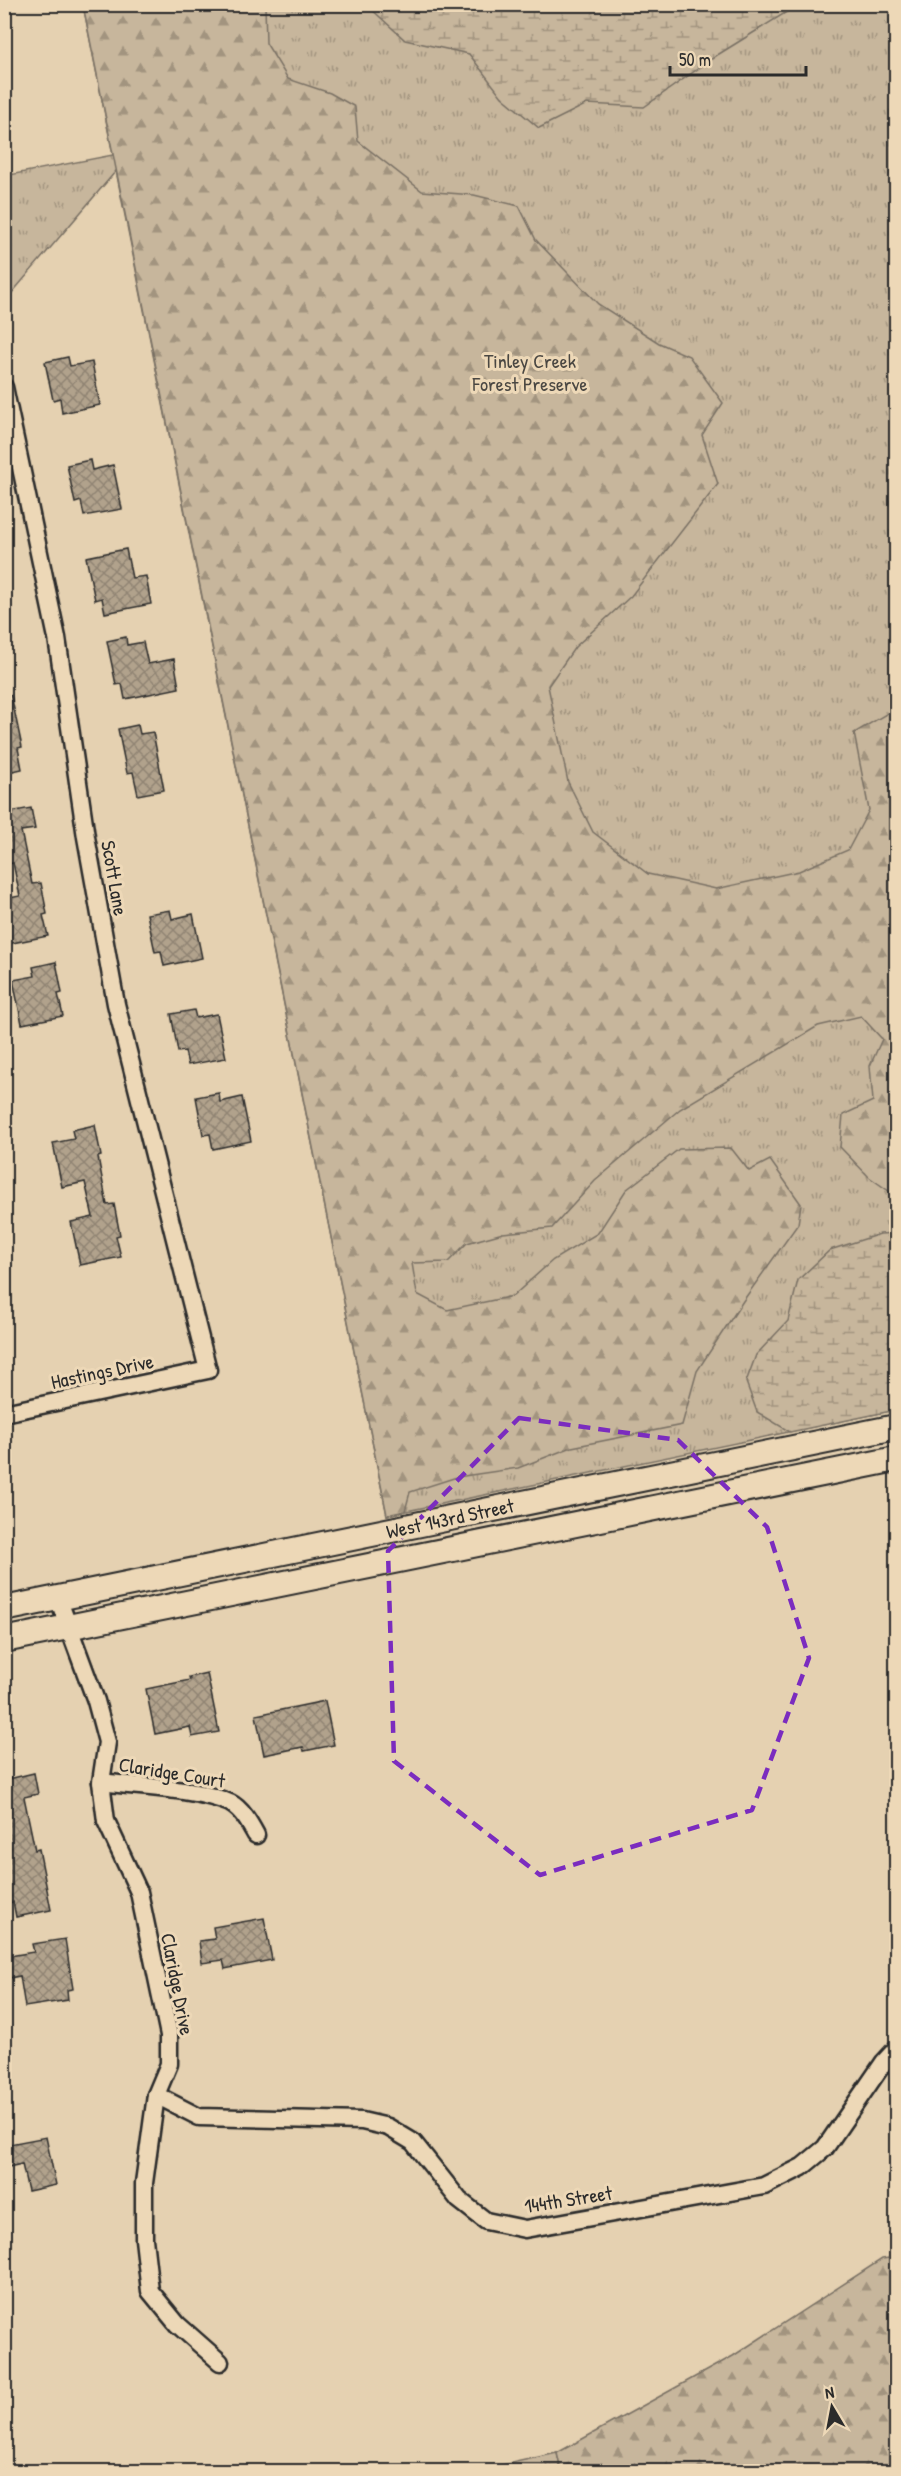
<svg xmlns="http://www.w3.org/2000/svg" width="901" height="2476" viewBox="0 0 901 2476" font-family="'Patrick Hand',sans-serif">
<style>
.grass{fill:url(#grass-tufts);stroke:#797064;stroke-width:1.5}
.forest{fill:url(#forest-firs);stroke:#797064;stroke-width:1.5}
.wetland{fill:url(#wetland-marsh);stroke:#797064;stroke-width:1.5}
.building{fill:url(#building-cross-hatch);stroke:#2b2b2b;stroke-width:1.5}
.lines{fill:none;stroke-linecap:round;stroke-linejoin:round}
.minor-casing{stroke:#2b2b2b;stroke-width:21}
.secondary-casing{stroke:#2b2b2b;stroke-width:28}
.minor{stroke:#edd8b7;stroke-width:16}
.secondary{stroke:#edd8b7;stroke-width:24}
.marked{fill:none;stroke:#7b2cbf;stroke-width:4.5;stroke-dasharray:12 8;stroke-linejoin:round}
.labels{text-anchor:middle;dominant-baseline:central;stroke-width:6;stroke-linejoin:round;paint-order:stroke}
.park-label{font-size:20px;fill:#4a4742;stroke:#edd8b7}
.street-label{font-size:20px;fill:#2b2b2b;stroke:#edd8b7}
</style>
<defs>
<pattern id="grass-tufts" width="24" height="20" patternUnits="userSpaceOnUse" patternTransform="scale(1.5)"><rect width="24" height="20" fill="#c7b69c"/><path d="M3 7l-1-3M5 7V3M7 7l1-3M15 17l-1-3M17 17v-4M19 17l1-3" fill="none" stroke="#a2947f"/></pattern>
<pattern id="forest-firs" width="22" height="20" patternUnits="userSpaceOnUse" patternTransform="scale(1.5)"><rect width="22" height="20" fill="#c7b69c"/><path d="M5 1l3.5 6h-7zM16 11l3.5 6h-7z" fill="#a2947f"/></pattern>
<pattern id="wetland-marsh" width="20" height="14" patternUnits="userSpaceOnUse" patternTransform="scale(1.5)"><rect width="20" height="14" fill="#c7b69c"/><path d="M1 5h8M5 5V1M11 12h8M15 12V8" fill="none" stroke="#a2947f"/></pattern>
<pattern id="building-cross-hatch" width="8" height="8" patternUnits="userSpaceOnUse" patternTransform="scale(1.5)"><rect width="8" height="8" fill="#b1a28c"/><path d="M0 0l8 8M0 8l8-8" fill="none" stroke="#908473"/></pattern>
</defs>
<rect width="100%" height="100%" fill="#e5d1b1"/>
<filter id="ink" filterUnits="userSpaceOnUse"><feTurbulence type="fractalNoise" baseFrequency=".0167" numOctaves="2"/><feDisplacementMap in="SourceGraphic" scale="12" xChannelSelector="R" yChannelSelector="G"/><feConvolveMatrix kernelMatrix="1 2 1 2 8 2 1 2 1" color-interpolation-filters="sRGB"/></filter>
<g filter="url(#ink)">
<g class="grass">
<polygon points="83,5 896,5 896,1410 387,1515 116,171 5,301 4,176 113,155"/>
<polygon points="557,2453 561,2471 470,2472"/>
</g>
<g class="forest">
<polygon points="83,5 265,5 266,43 288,79 330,93 355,107 358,141 422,191 474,195 519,206 536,240 598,304 659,343 689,356 723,403 702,435 718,484 631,596 575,647 548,686 568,782 593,832 648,874 716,889 799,871 848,850 869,810 854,733 896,708 896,1196 869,1177 840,1147 843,1115 873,1101 870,1066 882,1039 861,1016 818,1026 680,1109 595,1181 552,1228 503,1233 467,1243 448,1262 412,1263 417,1294 447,1310 513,1296 553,1260 598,1233 626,1190 679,1149 731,1148 749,1171 770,1160 801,1204 798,1224 743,1301 697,1371 682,1425 572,1447 518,1468 457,1477 410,1492 405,1511 387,1515"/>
<polygon points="896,2257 896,2471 561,2471 557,2453 733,2356 882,2259"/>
</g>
<g class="wetland">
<polygon points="367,5 798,5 719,54 644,107 587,104 539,128 502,97 469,54 405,40"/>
<polygon points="896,1233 896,1410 790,1432 757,1412 746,1382 756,1355 788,1321 798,1280 830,1250 880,1234"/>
</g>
<g class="building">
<polygon points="68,357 70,366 92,362 100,405 62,413 60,398 53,400 45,362"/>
<polygon points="90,460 92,470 113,465 122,509 84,516 81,501 75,503 67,465"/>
<polygon points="126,549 132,578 146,576 151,604 105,613 102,598 95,600 86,557"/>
<polygon points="126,637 127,645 143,642 148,664 174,659 179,688 125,699 122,684 116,685 107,641"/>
<polygon points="11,695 22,747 18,748 22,769 4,773 4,696"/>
<polygon points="138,725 140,734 153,732 164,790 138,795 133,772 127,773 118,729"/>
<polygon points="31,808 35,829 21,831 32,884 41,883 47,914 43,915 48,936 7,944 4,930 4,899 20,896 13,863 4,865 4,813"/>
<polygon points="170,910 172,919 193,914 202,958 164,966 161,951 155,952 147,914"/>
<polygon points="56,962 62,993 58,994 63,1016 22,1024 13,980 35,976 33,967"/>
<polygon points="194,1010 196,1018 217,1014 226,1058 188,1065 185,1051 178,1052 171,1014"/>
<polygon points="219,1093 220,1102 242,1097 251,1141 213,1149 210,1134 203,1135 196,1097"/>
<polygon points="95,1125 101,1156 98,1157 107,1205 114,1204 120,1235 116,1236 121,1257 80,1265 71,1222 93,1217 85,1182 62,1187 53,1143 74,1139 72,1130"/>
<polygon points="207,1673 219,1732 192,1737 190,1727 155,1734 146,1689 190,1680 189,1677"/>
<polygon points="325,1701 334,1745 304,1751 303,1747 264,1755 256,1715"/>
<polygon points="34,1773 38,1794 24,1797 35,1850 39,1849 51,1910 16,1917 13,1902 9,1903 4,1881 4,1780"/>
<polygon points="264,1918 272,1960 225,1969 223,1960 202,1963 199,1941 215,1939 213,1927"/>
<polygon points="65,1939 73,1989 67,1990 68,2000 25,2007 20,1976 4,1979 4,1957 34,1952 32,1944"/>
<polygon points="46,2137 56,2185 28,2191 22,2164 4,2168 4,2145"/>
</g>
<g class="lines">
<defs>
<g id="minor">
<polyline points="4,387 57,638 86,837 116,1004 208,1370 4,1413"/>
<polyline points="58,1598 96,1701 107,1742 101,1782 106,1821 139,1892 169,2035 169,2064 156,2095 144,2183 144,2239 150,2291 177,2324 220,2362"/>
<path d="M101,1782c37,5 95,6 129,21 12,6 20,21 26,32"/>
<polyline points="156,2095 199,2117 362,2121 388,2127 413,2142 459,2200 486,2221 525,2229 764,2186 802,2167 825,2148 884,2062 896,2049"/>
</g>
<g id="secondary">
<polyline points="4,1609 896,1427"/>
<polyline points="4,1640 896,1459"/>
</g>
</defs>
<use href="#minor" class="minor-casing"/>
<use href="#secondary" class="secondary-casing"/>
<use href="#minor" class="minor"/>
<use href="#secondary" class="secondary"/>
</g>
</g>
<path class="marked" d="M519,1418l159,22 89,87 42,131 -57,152 -212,65 -146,-114 -6,-210z"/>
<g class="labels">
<g class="park-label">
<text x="530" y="360">Tinley Creek<tspan x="530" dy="23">Forest Preserve</tspan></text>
</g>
<g class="street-label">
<text transform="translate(115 878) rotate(80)">Scott Lane</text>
<text transform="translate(102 1371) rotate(-12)">Hastings Drive</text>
<text transform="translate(450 1518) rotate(-12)">West 143rd Street</text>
<text transform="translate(172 1772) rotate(9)">Claridge Court</text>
<text transform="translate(178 1984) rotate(79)">Claridge Drive</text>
<text transform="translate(568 2199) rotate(-9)">144th Street</text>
</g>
</g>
<rect width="901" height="2476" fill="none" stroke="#edd8b7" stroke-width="24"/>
<rect x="12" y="12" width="877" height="2452" fill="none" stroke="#2b2b2b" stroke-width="2" filter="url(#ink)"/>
<g transform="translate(832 2407) rotate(350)" stroke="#edd8b7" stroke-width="4.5" paint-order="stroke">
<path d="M0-4.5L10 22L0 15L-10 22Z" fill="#2b2b2b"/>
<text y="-9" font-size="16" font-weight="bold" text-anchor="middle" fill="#2b2b2b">N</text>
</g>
<path d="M670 66v9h136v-9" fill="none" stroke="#2b2b2b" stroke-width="3"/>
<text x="679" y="66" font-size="18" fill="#2b2b2b" stroke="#edd8b7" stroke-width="4.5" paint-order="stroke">50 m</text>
</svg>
